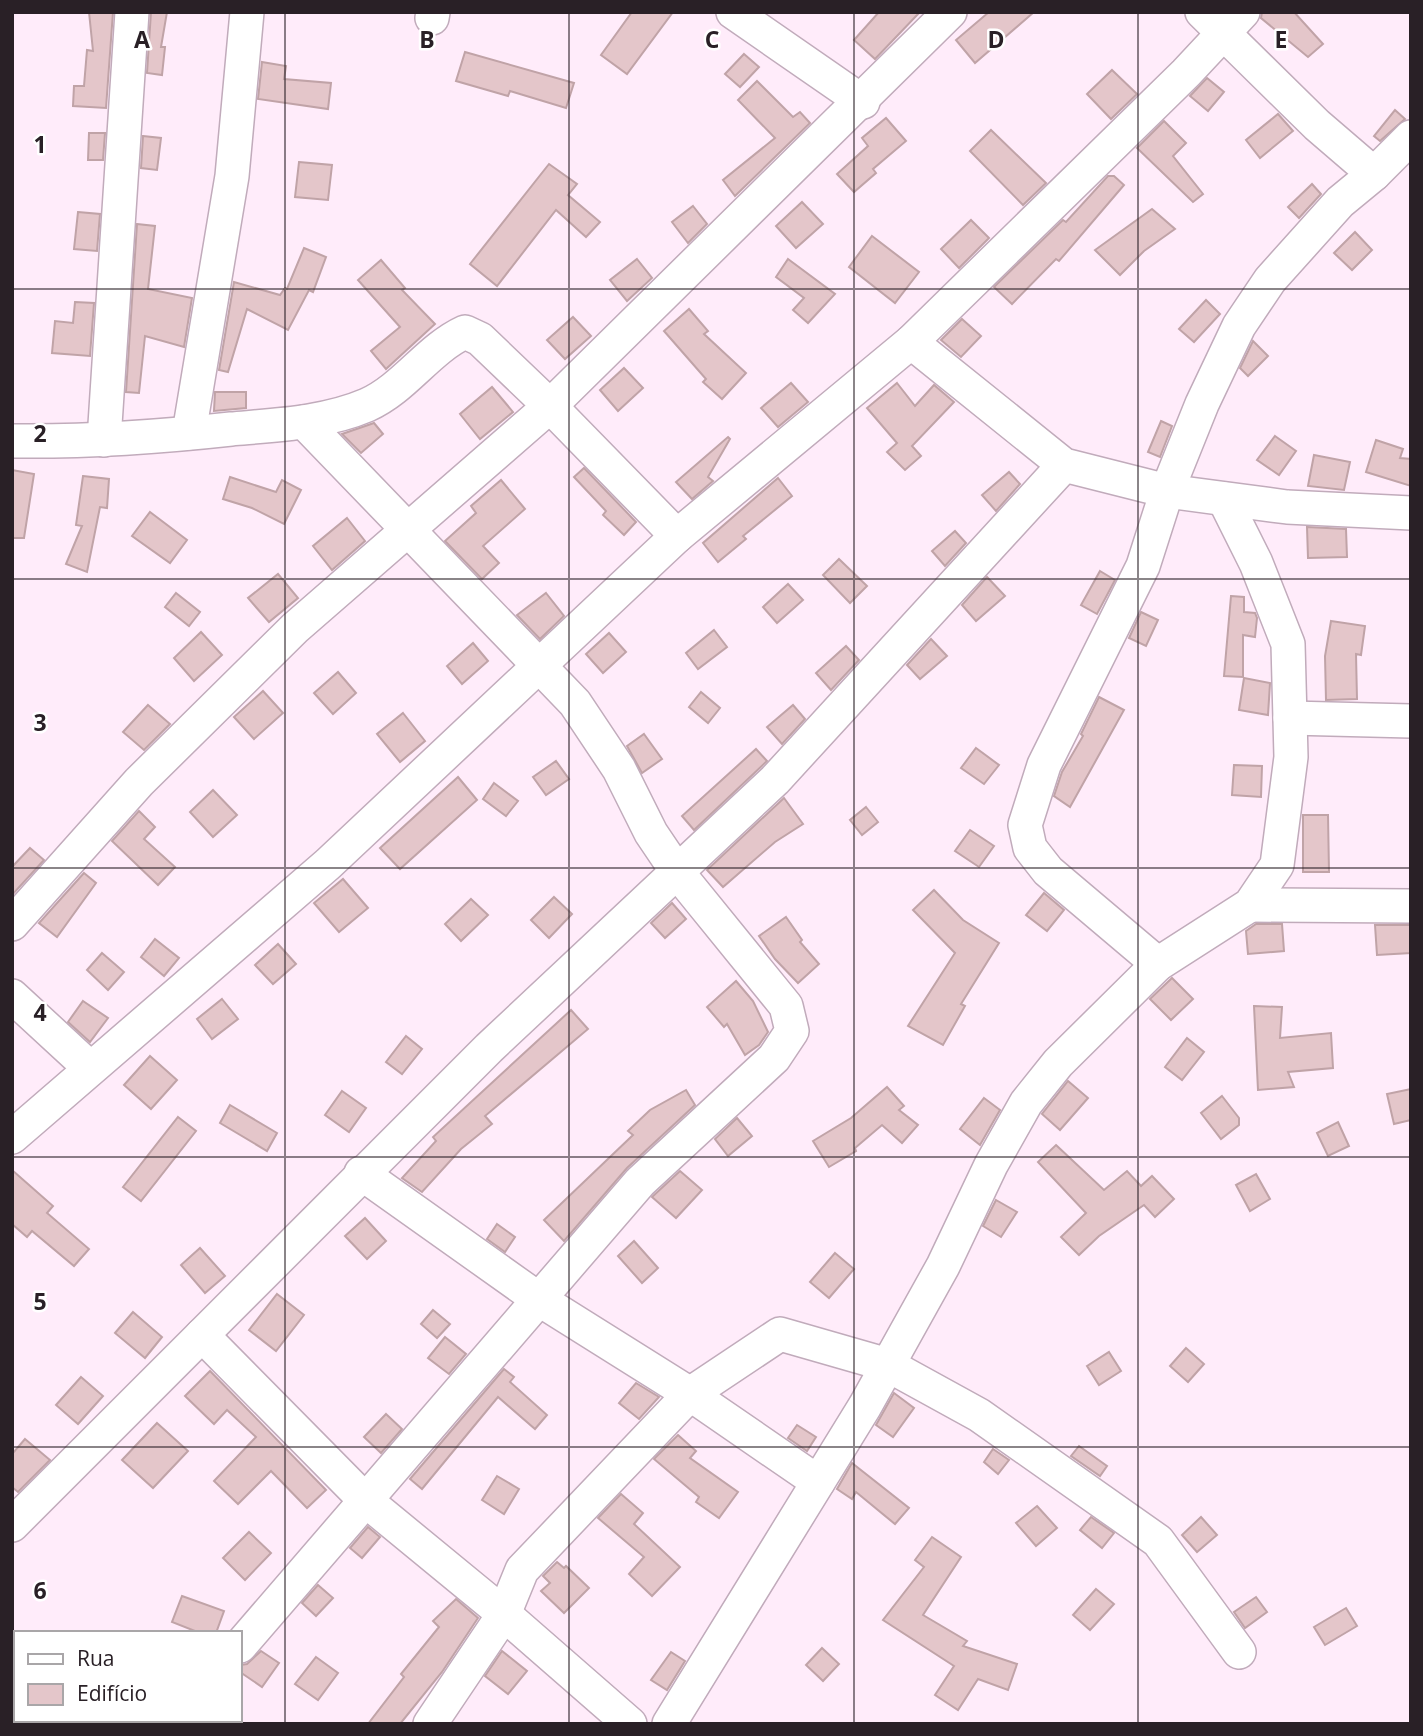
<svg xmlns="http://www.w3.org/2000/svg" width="1423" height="1736" viewBox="0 0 1423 1736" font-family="'Open Sans',sans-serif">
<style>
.building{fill:#e4c6ca;stroke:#c0a3a7;stroke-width:2}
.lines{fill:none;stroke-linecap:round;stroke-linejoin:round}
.minor-casing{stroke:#c1abbb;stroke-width:36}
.minor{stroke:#fff;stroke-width:33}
.grid{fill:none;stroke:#292026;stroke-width:2;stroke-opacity:0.55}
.grid-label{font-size:23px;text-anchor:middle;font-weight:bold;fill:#292026;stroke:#fff;stroke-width:5;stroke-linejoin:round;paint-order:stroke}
</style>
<rect width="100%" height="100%" fill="#ffecfa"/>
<g class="building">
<polygon points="89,12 113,12 106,108 73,106 74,86 84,86 87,50 93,51"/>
<polygon points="151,12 167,12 161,47 165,47 162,75 147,73"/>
<polygon points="632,12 673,12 627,74 601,55"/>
<polygon points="879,12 920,12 875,59 854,40"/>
<polygon points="989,12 1034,12 975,63 956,40"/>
<polygon points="1262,12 1294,12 1323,44 1308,57 1261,18"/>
<polygon points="465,52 574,83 566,108 510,91 508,96 456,81"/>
<polygon points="744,54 759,67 740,87 725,74"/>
<polygon points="262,62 286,66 284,79 331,83 328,109 258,99"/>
<polygon points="1112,70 1137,94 1111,119 1087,94"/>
<polygon points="1207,78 1224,92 1208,111 1190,96"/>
<polygon points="757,81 793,117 800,112 810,123 735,196 723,180 775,138 738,100"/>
<polygon points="1395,110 1405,119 1380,141 1374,136"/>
<polygon points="1278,114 1293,131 1260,158 1246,140"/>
<polygon points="886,118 906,141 873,169 876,173 854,192 837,174 868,146 862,138"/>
<polygon points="1164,121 1186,143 1173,156 1203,194 1193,202 1137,148"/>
<polygon points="991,130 1046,183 1023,205 970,151"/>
<polygon points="89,133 105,133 103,160 88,160"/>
<polygon points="143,136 161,138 157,170 141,168"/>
<polygon points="299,162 332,165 328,200 295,197"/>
<polygon points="549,164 577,184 568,195 600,222 586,237 556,210 497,286 470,264"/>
<polygon points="1108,176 1114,176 1124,185 1059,261 1056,259 1012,304 994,287 1063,220 1066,222"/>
<polygon points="1312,184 1321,194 1299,218 1288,207"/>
<polygon points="802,202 823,224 796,248 776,226"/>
<polygon points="693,206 707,224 688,243 672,222"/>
<polygon points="1152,209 1175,229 1144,251 1120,275 1095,250"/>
<polygon points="78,212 100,214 97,251 74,249"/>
<polygon points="971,220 989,238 959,268 941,249"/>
<polygon points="137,224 155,226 148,289 192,298 184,347 145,336 139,393 126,392"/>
<polygon points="1355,232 1372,250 1352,270 1334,253"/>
<polygon points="872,236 919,272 895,303 849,267"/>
<polygon points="304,248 326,257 313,292 309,290 288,330 247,309 228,372 219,370 234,282 280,295 285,288 287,289"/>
<polygon points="637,259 652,278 627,301 610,280"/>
<polygon points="788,259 835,294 808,323 793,310 804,298 776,277"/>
<polygon points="381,260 405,288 402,290 435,324 386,369 371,351 400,327 358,280"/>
<polygon points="1206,300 1220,314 1194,342 1179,329"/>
<polygon points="75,302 94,303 90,356 52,353 55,321 73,323"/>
<polygon points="689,309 708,331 704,334 746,373 722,399 703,382 706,379 664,331"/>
<polygon points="573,317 591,336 565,359 547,340"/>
<polygon points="962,319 981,336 961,357 941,340"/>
<polygon points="1253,341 1268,356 1248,376 1240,368"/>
<polygon points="624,368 643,388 618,411 600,390"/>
<polygon points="791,383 808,402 778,427 761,408"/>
<polygon points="897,383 915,406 934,385 954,402 912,446 921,456 905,470 887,452 897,443 867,408"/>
<polygon points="492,387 513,412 480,439 460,414"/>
<polygon points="215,392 246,392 246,408 214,411"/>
<polygon points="1161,421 1172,426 1160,457 1148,452"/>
<polygon points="374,423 383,434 361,453 342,434"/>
<polygon points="1275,436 1296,451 1279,475 1257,460"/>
<polygon points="728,437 730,439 708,477 713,481 692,499 676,482"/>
<polygon points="1376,440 1403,449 1400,458 1411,459 1411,486 1366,472"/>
<polygon points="1314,455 1350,462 1344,490 1308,486"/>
<polygon points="584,468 636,522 624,535 603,515 606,511 574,477"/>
<polygon points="12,470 34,474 24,538 12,538"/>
<polygon points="1009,472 1020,484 996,511 982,495"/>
<polygon points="83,476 109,479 107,508 100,507 87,572 66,564 82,526 76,525"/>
<polygon points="230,477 276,492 282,480 301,490 284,524 252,508 223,499"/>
<polygon points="778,478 792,496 743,536 746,539 718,562 703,543"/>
<polygon points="501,480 525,509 483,546 499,563 482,579 445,541 476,513 471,506"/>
<polygon points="150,512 187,540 170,563 132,536"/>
<polygon points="347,518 365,541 332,570 313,546"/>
<polygon points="1307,527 1346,529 1347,557 1308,558"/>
<polygon points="955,531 966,543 945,566 932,551"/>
<polygon points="839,559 867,586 850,603 823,575"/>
<polygon points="1100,571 1115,580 1097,614 1081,605"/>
<polygon points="278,574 298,598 269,622 248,598"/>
<polygon points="987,577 1005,596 976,621 962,605"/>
<polygon points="788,584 803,600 777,623 763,607"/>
<polygon points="176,593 200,612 189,626 165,607"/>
<polygon points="546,593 564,616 540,639 517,615"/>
<polygon points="1231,596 1244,597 1244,612 1255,613 1257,618 1255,637 1243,635 1243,677 1224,676"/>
<polygon points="1141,612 1158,620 1146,646 1129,638"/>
<polygon points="1331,621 1365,626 1361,655 1356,654 1357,699 1326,700 1325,656"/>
<polygon points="714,630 727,647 698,669 686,653"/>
<polygon points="201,632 222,655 194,681 174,658"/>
<polygon points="609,633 626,652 603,673 586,654"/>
<polygon points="931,639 947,656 920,679 907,665"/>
<polygon points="473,643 488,661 462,684 447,666"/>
<polygon points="846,646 859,660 831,690 816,673"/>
<polygon points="338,672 356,693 333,714 314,693"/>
<polygon points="1244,678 1270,683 1268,715 1239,710"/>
<polygon points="263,691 283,713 254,739 234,717"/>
<polygon points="701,692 720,708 708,723 689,707"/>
<polygon points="1099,697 1124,710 1070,807 1054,796 1062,772 1083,736 1081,734"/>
<polygon points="148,705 170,724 144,750 123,732"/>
<polygon points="793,705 805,719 782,744 767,727"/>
<polygon points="403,713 425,741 400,762 377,734"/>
<polygon points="644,734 662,759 642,773 627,746"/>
<polygon points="976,748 999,765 984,784 961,768"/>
<polygon points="756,749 767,761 694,830 682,816"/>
<polygon points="556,761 569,779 546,795 533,777"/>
<polygon points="1234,765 1262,766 1261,797 1232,795"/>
<polygon points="458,777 477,800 400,869 380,848"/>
<polygon points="494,783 518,801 506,816 483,799"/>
<polygon points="213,790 237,815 213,837 190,812"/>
<polygon points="784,798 803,824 775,842 723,887 707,870"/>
<polygon points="866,807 878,822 862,835 850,820"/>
<polygon points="139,811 155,827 144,839 175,867 158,885 112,841"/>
<polygon points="1303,815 1328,815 1329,872 1303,872"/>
<polygon points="970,830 994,846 979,867 955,851"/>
<polygon points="30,848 44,860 12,895 12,867"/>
<polygon points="84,873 96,883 57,937 39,923"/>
<polygon points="343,879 368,908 339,932 314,903"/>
<polygon points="934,890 963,920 999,943 961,1004 965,1006 943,1045 908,1026 955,953 913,910"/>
<polygon points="1044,893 1064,910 1047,931 1026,915"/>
<polygon points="554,897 572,914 549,938 531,920"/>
<polygon points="471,899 488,915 461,941 445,924"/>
<polygon points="672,903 686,919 665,938 651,923"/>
<polygon points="786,917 802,940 800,942 819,964 798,983 775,959 759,936"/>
<polygon points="1256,924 1282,924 1284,951 1248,954 1246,931"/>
<polygon points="1375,925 1411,925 1411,953 1377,955"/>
<polygon points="155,939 179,958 164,976 141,957"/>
<polygon points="278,944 296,964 273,984 255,965"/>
<polygon points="102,953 124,972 108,990 87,970"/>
<polygon points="1172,978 1193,999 1171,1020 1150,999"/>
<polygon points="736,981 753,1001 768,1032 759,1045 745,1055 727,1024 724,1027 707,1007"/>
<polygon points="222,999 238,1019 212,1039 197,1019"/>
<polygon points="83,1001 108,1018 90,1042 68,1022"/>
<polygon points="1254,1006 1282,1007 1280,1038 1331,1033 1333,1068 1288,1072 1294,1087 1258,1090"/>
<polygon points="571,1010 588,1029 485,1116 492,1124 461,1149 422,1192 402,1178 436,1141 433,1137"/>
<polygon points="406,1036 422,1049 402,1074 386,1062"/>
<polygon points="1187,1038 1204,1052 1182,1080 1165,1067"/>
<polygon points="150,1056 177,1080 151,1109 124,1085"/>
<polygon points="1068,1081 1088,1098 1060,1130 1042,1114"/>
<polygon points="887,1087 904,1106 899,1110 918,1125 902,1143 882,1125 855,1148 856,1151 829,1167 813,1141 851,1118"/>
<polygon points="1411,1089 1411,1120 1394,1124 1387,1094"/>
<polygon points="686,1090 695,1105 627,1168 564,1241 544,1220 633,1135 628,1131 650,1110"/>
<polygon points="342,1091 366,1108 349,1132 325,1115"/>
<polygon points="1222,1096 1239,1118 1239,1125 1221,1139 1201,1113"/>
<polygon points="984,1098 1000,1110 980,1145 960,1129"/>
<polygon points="230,1105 277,1133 267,1151 220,1123"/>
<polygon points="178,1117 196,1131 141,1201 123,1187"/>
<polygon points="737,1118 752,1136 728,1156 715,1139"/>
<polygon points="1338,1122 1349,1146 1328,1156 1317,1133"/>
<polygon points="1056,1145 1104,1190 1127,1171 1141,1186 1152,1176 1174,1199 1155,1217 1144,1205 1099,1236 1079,1255 1061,1237 1086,1213 1038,1162"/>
<polygon points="12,1170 53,1206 47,1213 89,1249 74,1266 32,1231 27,1237 12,1224"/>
<polygon points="680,1171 702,1190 676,1218 652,1197"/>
<polygon points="1256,1174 1270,1199 1250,1211 1236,1185"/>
<polygon points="996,1200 1017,1212 1001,1237 983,1226"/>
<polygon points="365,1218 386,1241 367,1259 345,1236"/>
<polygon points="497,1224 515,1237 505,1252 487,1239"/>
<polygon points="634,1241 658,1268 642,1283 618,1256"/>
<polygon points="200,1248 225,1276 205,1293 181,1265"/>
<polygon points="835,1253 854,1269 829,1298 810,1282"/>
<polygon points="277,1294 304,1315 276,1351 249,1330"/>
<polygon points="433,1310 450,1324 437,1338 421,1324"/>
<polygon points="133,1312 162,1337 145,1358 115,1333"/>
<polygon points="445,1337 466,1354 449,1374 428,1358"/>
<polygon points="1186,1348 1204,1364 1188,1382 1170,1366"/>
<polygon points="1109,1352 1121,1371 1099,1385 1087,1366"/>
<polygon points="504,1369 514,1377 510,1382 547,1415 535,1429 498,1397 422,1489 410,1479"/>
<polygon points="210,1371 326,1490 307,1508 271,1471 238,1504 214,1481 256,1437 227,1410 214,1424 185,1396"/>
<polygon points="81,1377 103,1396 78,1424 56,1405"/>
<polygon points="636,1383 659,1397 639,1419 619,1403"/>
<polygon points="894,1393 914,1408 893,1437 876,1425"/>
<polygon points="386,1414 402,1429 381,1453 364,1437"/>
<polygon points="157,1423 188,1451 153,1488 122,1460"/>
<polygon points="797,1425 816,1437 807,1451 788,1438"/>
<polygon points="678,1435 696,1451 690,1458 738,1492 719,1518 696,1502 699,1497 654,1459"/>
<polygon points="25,1439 50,1460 18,1492 12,1487 12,1454"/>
<polygon points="1079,1446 1107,1466 1100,1476 1071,1456"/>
<polygon points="993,1449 1009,1460 998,1474 984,1462"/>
<polygon points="852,1463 909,1508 895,1524 856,1492 852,1499 837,1489"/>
<polygon points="497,1476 519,1489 504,1514 482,1500"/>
<polygon points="621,1494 643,1513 634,1524 680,1567 652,1596 629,1574 644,1557 598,1518"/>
<polygon points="1037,1506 1057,1528 1036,1546 1016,1523"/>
<polygon points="1091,1517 1114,1533 1102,1548 1080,1530"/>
<polygon points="1201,1517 1217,1535 1197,1552 1182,1535"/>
<polygon points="368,1527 380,1537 362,1558 350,1548"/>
<polygon points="249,1532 271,1553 245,1580 223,1558"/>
<polygon points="932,1537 961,1557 923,1615 967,1641 963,1646 1017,1664 1008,1690 978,1679 958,1710 935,1695 954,1666 883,1620 924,1567 915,1560"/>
<polygon points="557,1562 564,1568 566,1566 589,1588 564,1613 541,1591 550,1583 543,1576"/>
<polygon points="318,1585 333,1598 316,1616 302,1603"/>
<polygon points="1096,1589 1114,1604 1090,1630 1073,1615"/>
<polygon points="182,1596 224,1611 216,1633 200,1633 172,1622"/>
<polygon points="1256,1597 1267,1612 1245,1628 1234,1612"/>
<polygon points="456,1599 478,1618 442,1672 400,1724 368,1724 404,1677 401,1674 439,1627 433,1621"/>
<polygon points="1346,1608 1357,1626 1325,1645 1314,1627"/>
<polygon points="822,1648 839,1664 823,1681 806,1665"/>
<polygon points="261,1651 279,1663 262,1687 240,1672 240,1665 247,1664"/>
<polygon points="502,1651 527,1671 508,1694 485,1676"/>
<polygon points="671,1652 685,1661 667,1690 651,1680"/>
<polygon points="316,1657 338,1673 318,1700 295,1684"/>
</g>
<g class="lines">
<defs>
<g id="minor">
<polyline points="733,12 863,102"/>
<polyline points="1202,12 1317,125 1374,174"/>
<polyline points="432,18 433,12"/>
<polyline points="911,342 1186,73 1243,12"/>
<polyline points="189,433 232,176 247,12"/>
<polyline points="104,440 132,12"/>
<path d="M12,441c73,1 146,-4 219,-12 45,-4 94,-6 136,-24 38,-17 61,-56 98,-73l15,7 70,67 127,130 234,-194 153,123 103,26 120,16 124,6"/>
<polyline points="1290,718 1411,721"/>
<polyline points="1250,905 1411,906"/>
<polyline points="12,924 139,782 295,628 550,406 950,12"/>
<polyline points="1158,964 1048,871 1030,848 1025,825 1044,765 1143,566 1167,491 1202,404 1239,326 1270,280 1340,202 1374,174 1411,137"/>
<polyline points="12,996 90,1068"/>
<polyline points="12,1137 328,864 677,536"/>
<polyline points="361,1173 537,1298 690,1394 818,1482"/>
<polyline points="202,1335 364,1499 504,1614 630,1724"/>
<polyline points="12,1525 489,1048 775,780 1064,465"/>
<polyline points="240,1646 640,1182 774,1058 792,1031 786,1006 678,873 651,833 619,769 575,703 304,422"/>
<polyline points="175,1724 178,1720"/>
<polyline points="430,1724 504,1614 522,1570 690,1394 780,1334 888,1365 979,1415 1158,1541 1239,1652"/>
<polyline points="669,1724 865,1406 943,1266 991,1165 1026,1103 1058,1063 1158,964 1250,905 1277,865 1291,757 1288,644 1256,563 1224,499"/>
</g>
</defs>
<use href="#minor" class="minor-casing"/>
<use href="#minor" class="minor"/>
</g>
<path class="grid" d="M285,12v1712M569,12v1712M854,12v1712M1138,12v1712M12,289h1399M12,579h1399M12,868h1399M12,1157h1399M12,1447h1399"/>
<g class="grid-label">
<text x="142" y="48">A</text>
<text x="427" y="48">B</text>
<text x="712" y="48">C</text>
<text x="996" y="48">D</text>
<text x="1281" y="48">E</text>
<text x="40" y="153">1</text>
<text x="40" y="442">2</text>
<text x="40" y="731">3</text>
<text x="40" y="1021">4</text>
<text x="40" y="1310">5</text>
<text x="40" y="1599">6</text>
</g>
<rect width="1423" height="1736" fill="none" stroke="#292026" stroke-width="28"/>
<rect x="14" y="1631" width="228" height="91" fill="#ffffff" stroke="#a9a6a8" stroke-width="2"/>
<rect x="28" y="1654" width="35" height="10" fill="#ffffff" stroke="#a9a6a8" stroke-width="2"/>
<text x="77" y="1666" font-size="21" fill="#292026">Rua</text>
<rect x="28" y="1684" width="35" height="21" fill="#e4c6ca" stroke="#a9a6a8" stroke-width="2"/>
<text x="77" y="1701" font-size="21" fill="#292026">Edifício</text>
</svg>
